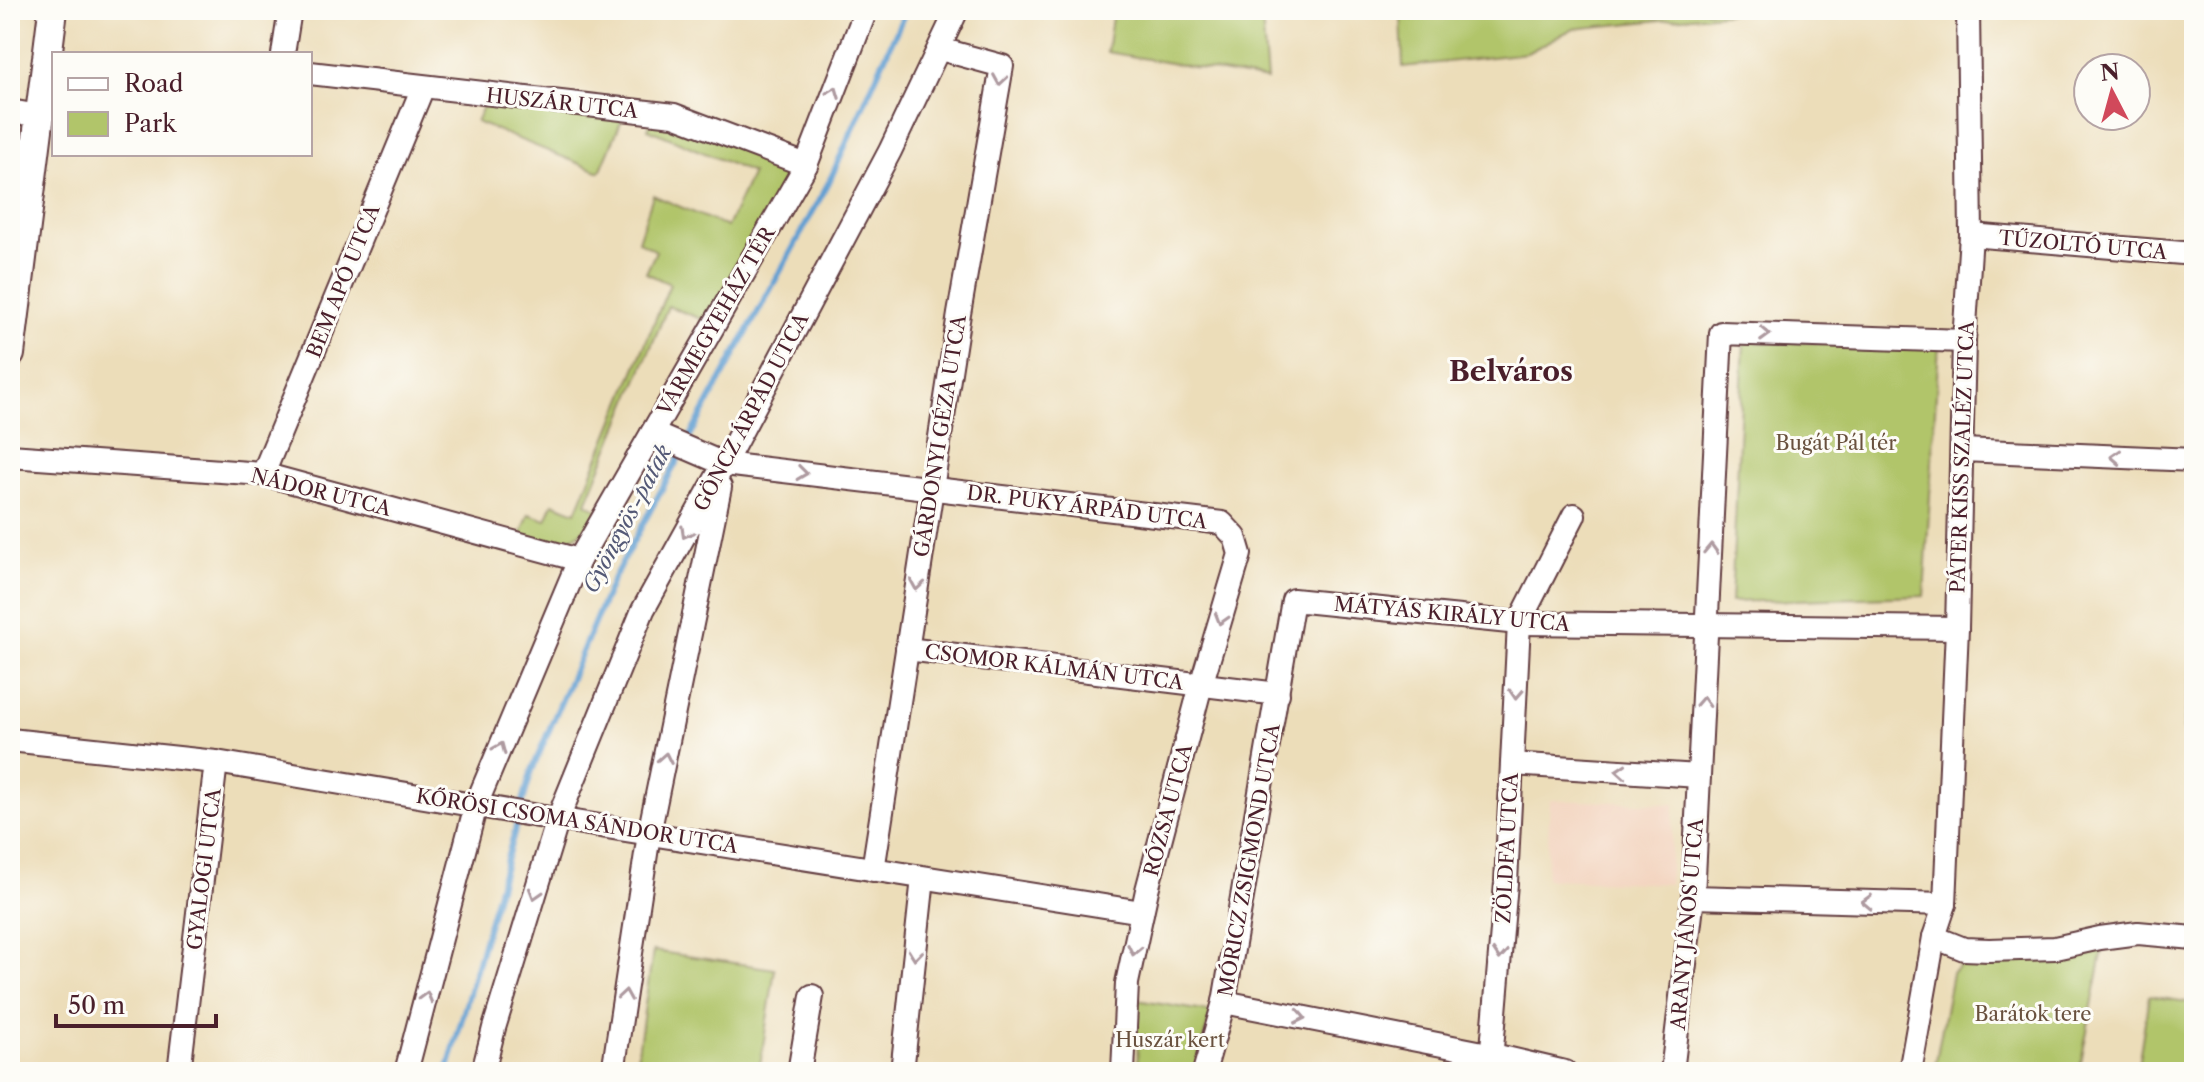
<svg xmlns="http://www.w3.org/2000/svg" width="2204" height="1082" viewBox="0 0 2204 1082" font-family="'Libre Caslon Text',serif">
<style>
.built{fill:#f3d4bf}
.green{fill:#b1c56a;stroke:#7e724a;stroke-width:2}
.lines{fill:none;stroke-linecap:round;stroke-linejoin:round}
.stream{stroke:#619fd2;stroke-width:6}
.minor-casing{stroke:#623c40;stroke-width:26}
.tertiary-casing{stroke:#623c40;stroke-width:32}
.minor{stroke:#fff;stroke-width:22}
.tertiary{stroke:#fff;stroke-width:28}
.oneway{stroke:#ae9aa0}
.labels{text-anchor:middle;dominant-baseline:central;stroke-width:6;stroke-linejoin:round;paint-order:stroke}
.street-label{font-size:20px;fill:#4a1f2b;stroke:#fdfcf7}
.park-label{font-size:20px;fill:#69513e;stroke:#fdfcf7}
.water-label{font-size:22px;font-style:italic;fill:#545976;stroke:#fdfcf7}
.district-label{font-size:28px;font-weight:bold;fill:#4a1f2b;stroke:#fdfcf7}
</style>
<rect width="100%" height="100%" fill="#fdfcf7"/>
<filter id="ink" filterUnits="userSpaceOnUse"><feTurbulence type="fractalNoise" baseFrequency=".0125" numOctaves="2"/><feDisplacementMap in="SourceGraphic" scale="16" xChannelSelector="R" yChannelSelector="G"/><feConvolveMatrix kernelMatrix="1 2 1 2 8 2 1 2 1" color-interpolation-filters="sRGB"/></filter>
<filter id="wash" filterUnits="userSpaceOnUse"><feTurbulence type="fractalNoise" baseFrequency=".006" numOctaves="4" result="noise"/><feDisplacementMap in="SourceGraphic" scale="32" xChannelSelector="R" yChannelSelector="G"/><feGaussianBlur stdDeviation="1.8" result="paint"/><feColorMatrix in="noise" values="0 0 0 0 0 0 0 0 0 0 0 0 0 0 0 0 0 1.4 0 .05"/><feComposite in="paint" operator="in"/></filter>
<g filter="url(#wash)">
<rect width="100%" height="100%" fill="#ecddb9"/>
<polygon class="built" points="1550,800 1674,804 1669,884 1546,879"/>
<g class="green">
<polygon points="1113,10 1253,10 1262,18 1267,80 1107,52"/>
<polygon points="1457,10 1761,10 1572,29 1527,53 1403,67 1401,13"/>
<polygon points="488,95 626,110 600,172 476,122"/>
<path d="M654,113l152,52 -92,159 -46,-18 -82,197 14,8c-25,35 -39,33 -79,24l8,-21 17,6 7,-17 23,9 94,-228 -24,-11 10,-22 -18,-10 15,-46 74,32 25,-54 -104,-44z"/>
<polygon points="1744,342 1939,344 1924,596 1731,602"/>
<polygon points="2192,669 2194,669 2194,733 2183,731"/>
<polygon points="2103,949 2079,1072 1934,1072 1952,973 1966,960 2016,960"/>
<polygon points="653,951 775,969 759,1072 635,1072"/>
<polygon points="2149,996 2194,1003 2194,1072 2137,1072"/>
<polygon points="1136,1000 1211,1012 1194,1072 1138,1072"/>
</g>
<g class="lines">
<g class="stream">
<polyline points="687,442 829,182 906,10"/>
<polyline points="447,1072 531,773 612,581 682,452"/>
</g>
</g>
</g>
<g filter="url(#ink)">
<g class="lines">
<defs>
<g id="minor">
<polyline points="283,54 290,10"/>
<polyline points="310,73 674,115 806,165"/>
<polyline points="10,111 39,116"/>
<polyline points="1971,235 2194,254"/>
<polyline points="652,433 724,464 1222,523 1235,537 1240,554 1201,685 1147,890 1127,983 1123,1072"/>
<polyline points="1962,450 2194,460"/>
<polyline points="10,456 263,474 579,560"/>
<polyline points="263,474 423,87"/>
<polyline points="907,649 1278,694"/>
<polyline points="10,740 216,762 550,818 1142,912"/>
<polyline points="1512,764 1699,776"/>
<polyline points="873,870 959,314 1002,66 940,49"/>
<polyline points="1693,897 1945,904"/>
<polyline points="1934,937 1964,949 1989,950 2055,948 2100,938 2138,933 2194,938"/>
<polyline points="1224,1002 1493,1055 1565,1072"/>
<polyline points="179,1072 216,762"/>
<polyline points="406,1072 476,805 579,560 806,165 866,10"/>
<polyline points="483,1072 494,1028 558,819 643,610 724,464 890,151 957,10"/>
<polyline points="613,1072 649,834 720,487"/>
<polyline points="799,1072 812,996"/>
<polyline points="902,1072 923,878"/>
<polyline points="1204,1072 1224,1002 1293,600 1519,623 1957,628"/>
<polyline points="1490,1072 1506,883 1519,623 1574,515"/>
<polyline points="1672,1072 1693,897 1721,333 1964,341"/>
<polyline points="1910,1072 1934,937 1945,904 1957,628 1964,341 1971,235 1968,10"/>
</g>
<polyline id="tertiary" points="10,354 53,10"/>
</defs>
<use href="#minor" class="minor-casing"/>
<use href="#tertiary" class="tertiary-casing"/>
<use href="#minor" class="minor"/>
<use href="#tertiary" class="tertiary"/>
</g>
<defs><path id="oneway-chevron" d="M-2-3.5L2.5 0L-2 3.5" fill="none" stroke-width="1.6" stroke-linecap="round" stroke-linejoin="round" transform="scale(2)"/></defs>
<g class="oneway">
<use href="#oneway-chevron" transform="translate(1000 80) rotate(99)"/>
<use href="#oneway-chevron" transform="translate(834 92) rotate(-69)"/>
<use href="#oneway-chevron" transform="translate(1765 334) rotate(2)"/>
<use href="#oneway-chevron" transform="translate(2116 457) rotate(-177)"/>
<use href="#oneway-chevron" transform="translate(802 473) rotate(7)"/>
<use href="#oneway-chevron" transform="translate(686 533) rotate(119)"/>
<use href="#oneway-chevron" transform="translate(1711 549) rotate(-88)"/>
<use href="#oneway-chevron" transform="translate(917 585) rotate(99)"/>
<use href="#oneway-chevron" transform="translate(1221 619) rotate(107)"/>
<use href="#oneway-chevron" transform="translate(1516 694) rotate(93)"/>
<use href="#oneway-chevron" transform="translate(1703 702) rotate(-87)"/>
<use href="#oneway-chevron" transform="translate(500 748) rotate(-67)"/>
<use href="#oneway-chevron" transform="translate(665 758) rotate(-79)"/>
<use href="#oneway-chevron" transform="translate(1621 771) rotate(-176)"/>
<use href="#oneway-chevron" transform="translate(535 894) rotate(107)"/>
<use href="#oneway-chevron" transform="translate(1867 902) rotate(-178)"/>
<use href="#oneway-chevron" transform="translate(1134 950) rotate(102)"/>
<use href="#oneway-chevron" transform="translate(1500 954) rotate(94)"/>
<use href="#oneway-chevron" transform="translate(915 955) rotate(96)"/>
<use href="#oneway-chevron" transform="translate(625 995) rotate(-81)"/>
<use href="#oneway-chevron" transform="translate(426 997) rotate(-75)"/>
<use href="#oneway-chevron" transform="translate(1300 1017) rotate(11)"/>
</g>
</g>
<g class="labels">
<g class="street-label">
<text transform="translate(562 103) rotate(6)">HUSZÁR UTCA</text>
<text transform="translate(2083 245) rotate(5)">TŰZOLTÓ UTCA</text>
<text transform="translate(343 281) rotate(-68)">BEM APÓ UTCA</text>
<text transform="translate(716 321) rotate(-60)">VÁRMEGYEHÁZ TÉR</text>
<text transform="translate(751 412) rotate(-62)">GÖNCZ ÁRPÁD UTCA</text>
<text transform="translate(940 436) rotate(-81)">GÁRDONYI GÉZA UTCA</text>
<text transform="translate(1962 457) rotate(-88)">PÁTER KISS SZALÉZ UTCA</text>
<text transform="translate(321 492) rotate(14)">NÁDOR UTCA</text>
<text transform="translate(1087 507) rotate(7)">DR. PUKY ÁRPÁD UTCA</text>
<text transform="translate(1452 614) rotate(5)">MÁTYÁS KIRÁLY UTCA</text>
<text transform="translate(1054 667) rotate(7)">CSOMOR KÁLMÁN UTCA</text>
<text transform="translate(1168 810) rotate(-75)">RÓZSA UTCA</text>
<text transform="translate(577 821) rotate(9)">KŐRÖSI CSOMA SÁNDOR UTCA</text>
<text transform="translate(1507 848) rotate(-87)">ZÖLDFA UTCA</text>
<text transform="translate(1249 860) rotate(-80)">MÓRICZ ZSIGMOND UTCA</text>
<text transform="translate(204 869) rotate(-83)">GYALOGI UTCA</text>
<text transform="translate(1687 924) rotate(-85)">ARANY JÁNOS UTCA</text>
</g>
<g class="park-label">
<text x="1836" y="443">Bugát Pál tér</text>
<text x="2033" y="1014">Barátok tere</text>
<text x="1170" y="1040">Huszár kert</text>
</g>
<g class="water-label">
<text transform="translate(627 519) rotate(-62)">Gyöngyös-patak</text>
</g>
<g class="district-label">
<text x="1511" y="371">Belváros</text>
</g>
</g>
<rect width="2204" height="1082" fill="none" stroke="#fdfcf7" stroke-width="40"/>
<rect x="52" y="52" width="260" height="104" fill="#fdfcf7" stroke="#b5a4a5" stroke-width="2"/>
<rect x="68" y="78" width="40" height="12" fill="#ffffff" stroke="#b5a4a5" stroke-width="2"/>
<text x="124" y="92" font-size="24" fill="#4a1f2b">Road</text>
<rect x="68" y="112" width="40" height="24" fill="#b1c56a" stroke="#b5a4a5" stroke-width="2"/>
<text x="124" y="132" font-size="24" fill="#4a1f2b">Park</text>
<g transform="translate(2112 92) rotate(354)"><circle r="38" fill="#fdfcf7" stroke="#b5a4a5" stroke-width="2"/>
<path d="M0-6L14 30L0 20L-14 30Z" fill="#d1495b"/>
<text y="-12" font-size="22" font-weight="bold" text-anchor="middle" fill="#4a1f2b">N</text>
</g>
<path d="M56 1014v12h160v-12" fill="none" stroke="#4a1f2b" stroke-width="4"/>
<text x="68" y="1014" font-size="24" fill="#4a1f2b" stroke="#fdfcf7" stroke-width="6" paint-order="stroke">50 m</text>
</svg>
